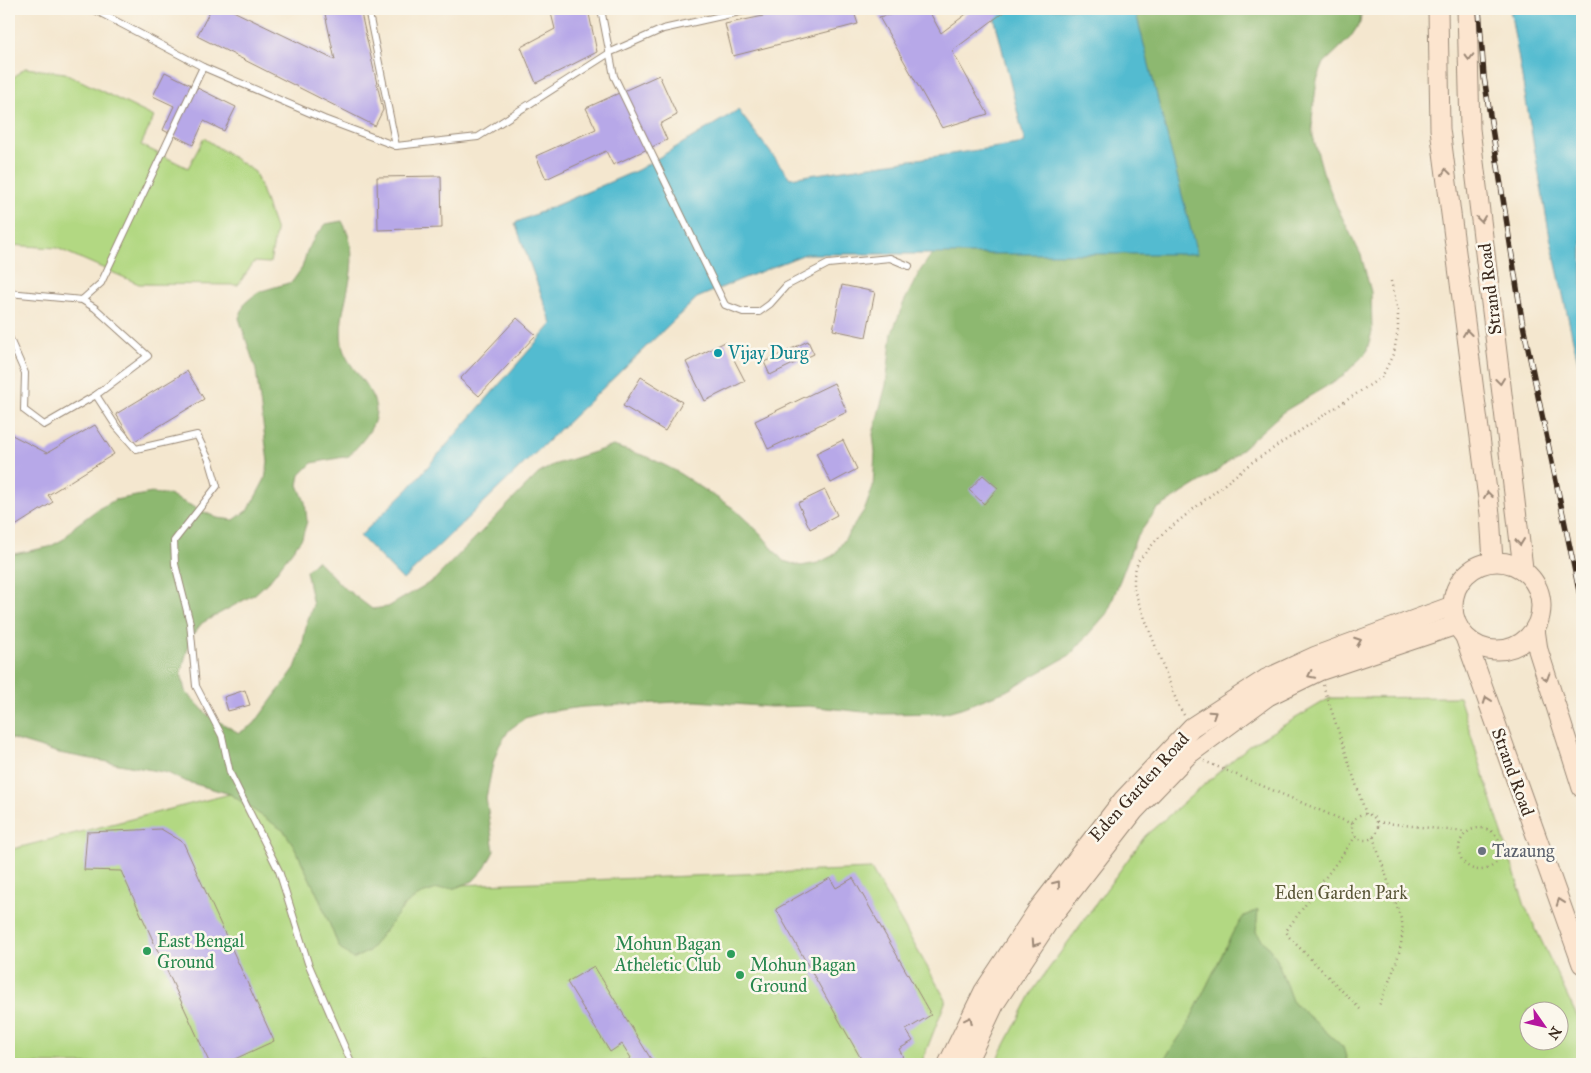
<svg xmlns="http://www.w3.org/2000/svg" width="1591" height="1073" viewBox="0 0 1591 1073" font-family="'IM FELL Great Primer',serif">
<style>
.green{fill:#b2d882;stroke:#768150;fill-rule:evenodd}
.forest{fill:#8db870;stroke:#647147}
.water{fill:#53bbd0;stroke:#477277}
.building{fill:#b7a8e8}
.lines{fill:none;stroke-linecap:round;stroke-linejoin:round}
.lane-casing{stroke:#988876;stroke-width:8}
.secondary-casing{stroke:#988876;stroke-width:21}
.path{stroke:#988876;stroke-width:2.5;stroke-dasharray:1 4;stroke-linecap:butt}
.lane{stroke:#fff;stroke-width:6}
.secondary{stroke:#fce5cf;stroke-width:19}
.rail-casing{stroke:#3b2a1e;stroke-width:5.5}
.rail{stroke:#fbf7ec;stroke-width:4;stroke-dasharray:11;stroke-linecap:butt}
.oneway{stroke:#9c8876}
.culture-dot{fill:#0f9aa8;stroke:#fbf7ec;stroke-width:2}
.worship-dot{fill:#6b7280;stroke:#fbf7ec;stroke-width:2}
.leisure-dot{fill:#2e9e5b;stroke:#fbf7ec;stroke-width:2}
.labels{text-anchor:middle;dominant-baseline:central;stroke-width:5;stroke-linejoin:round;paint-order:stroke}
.street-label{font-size:18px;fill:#3b2a1e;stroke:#fbf7ec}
.culture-label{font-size:18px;fill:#0d838f;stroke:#fbf7ec;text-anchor:start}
.worship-label{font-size:18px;fill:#5b616d;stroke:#fbf7ec;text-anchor:start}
.park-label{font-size:18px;fill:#595637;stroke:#fbf7ec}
.leisure-label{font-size:18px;fill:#27864d;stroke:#fbf7ec;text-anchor:start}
</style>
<rect width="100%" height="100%" fill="#fbf7ec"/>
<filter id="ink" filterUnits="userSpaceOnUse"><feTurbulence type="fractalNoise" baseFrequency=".02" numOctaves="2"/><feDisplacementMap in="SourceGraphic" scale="10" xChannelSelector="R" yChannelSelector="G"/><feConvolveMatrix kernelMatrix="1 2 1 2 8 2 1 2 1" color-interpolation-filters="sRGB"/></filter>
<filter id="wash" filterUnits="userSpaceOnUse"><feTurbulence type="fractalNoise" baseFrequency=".0096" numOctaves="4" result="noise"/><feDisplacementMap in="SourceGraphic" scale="20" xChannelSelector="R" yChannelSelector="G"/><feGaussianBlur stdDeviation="1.12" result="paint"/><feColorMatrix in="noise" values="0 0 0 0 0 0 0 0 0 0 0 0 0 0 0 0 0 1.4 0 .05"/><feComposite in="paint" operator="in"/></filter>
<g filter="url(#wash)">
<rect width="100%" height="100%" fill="#f4e7cf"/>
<g class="green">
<polygon points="25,68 65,73 154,117 141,145 188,168 204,138 255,172 276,231 270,263 254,262 238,285 139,284 57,248 9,245 9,81"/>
<path d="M1459,697l66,209 57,121v37h-587l39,-75 111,-153 105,-91 80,-47zM1528,1010h30v30h-30z"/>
<polygon points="230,794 382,888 871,869 946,1000 921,1064 9,1064 9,850"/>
</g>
<g class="forest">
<path d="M1054,9h308l-2,14 -10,15 -26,25 -7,17 -5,38 1,18 10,36 13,33 25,50 10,37 1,40 -6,21 -24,24 -59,35 -67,60 -59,37 -21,29 -28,74 -38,43 -64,36 -45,17 -18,5 -61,1 -73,-8 -38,1 -75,-6 -113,6 -39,5 -19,6 -16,12 -10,16 -6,17 -7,35 8,53 -9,17 -12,13 -18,7 -18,1 -18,6 -15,11 -35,45 -16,8 -14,-12 -21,-51 -24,-50 -10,-15 -54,-37 -46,-13 -16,-8 -109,-20 -50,-15v-183l40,-8 15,-8 11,-13 23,-17 17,-9 37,-7 17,2 48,23 17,2 15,-11 16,-30 3,-17 -12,-92 -17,-52 6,-15 13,-11 34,-10 10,-14 5,-17 8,-14 11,-13 16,-3c25,45 -6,80 0,123 2,21 34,44 34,67 -1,19 -16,32 -27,45l-37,7 -12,12 -2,10 7,17 2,19 -5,17 -33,43 -14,13 -53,29 -11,14 -10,36 4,18 24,25 30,17 15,-9 41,-56 6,-16 6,-30 6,-17 -7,-34 11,-11 25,26 30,23 16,-2 46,-27 104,-106 15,-9 60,-19 35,11 26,13 59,38 27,25 23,28 18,5 17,-3 16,-8 31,-46 8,-22 2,-35 -2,-18 13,-49 6,-52 12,-31 16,-31 30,-43 76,-44z"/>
<polygon points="1258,910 1256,932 1276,957 1292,1001 1343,1047 1348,1064 1161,1064 1187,1026 1233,932 1244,916"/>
</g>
<g class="water">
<polygon points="1003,9 1135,9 1197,254 805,254 737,281 697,298 403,580 360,536 409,488 552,324 515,223 638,170 738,110 790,178 1025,143 994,16"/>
<polygon points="1510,9 1582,9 1582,380 1549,232"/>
</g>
<g id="blocks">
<g class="building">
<polygon points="211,9 229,9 335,60 324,9 360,9 383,110 375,126 197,36"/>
<polygon points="550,9 588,9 597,52 536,83 521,47 555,29"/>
<polygon points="797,9 853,9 858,24 733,56 725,24"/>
<polygon points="918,9 928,9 941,33 973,9 1008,9 952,51 988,114 942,128 879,17"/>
<polygon points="165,72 236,107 224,131 204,121 193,145 163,130 174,106 153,96"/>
<polygon points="659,75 677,115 660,124 667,140 613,165 606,151 546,179 536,156 596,129 586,108"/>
<polygon points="441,176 442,228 378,230 377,177"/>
<polygon points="842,285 875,292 866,337 833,330"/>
<polygon points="517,318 536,335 479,396 460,379"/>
<polygon points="808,341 814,354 770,375 764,362"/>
<polygon points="725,342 745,381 705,401 686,362"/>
<polygon points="187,371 204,399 133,442 116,414"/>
<polygon points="641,377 682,402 665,431 623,406"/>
<polygon points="834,383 847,412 768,449 755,421"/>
<polygon points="9,421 12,435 47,453 95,425 114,454 48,495 53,502 9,530"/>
<polygon points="843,440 857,469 831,483 816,453"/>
<polygon points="983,475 998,488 984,504 969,490"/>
<polygon points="825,490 837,515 810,529 798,503"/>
<polygon points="245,690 250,705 228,711 224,697"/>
<polygon points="161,829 183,842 274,1041 224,1064 210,1064 121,871 84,870 87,832"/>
<polygon points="830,878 836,888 853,878 931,1015 906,1030 913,1041 899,1049 903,1057 890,1064 864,1064 776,909"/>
<polygon points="594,966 654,1064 621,1064 631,1058 622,1044 610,1052 567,982"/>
<polygon points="9,1051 15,1064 9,1064"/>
</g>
</g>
</g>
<g filter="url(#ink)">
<use href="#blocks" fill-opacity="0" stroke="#988876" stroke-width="1"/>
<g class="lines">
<defs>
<g id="lane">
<polyline points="93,9 203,67 324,119 396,146 478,137 611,52 663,29 753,9"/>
<polyline points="368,9 396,146"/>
<polyline points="601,9 614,76 725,305 743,312 759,312 770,304 786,286 828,264 890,258 909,266"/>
<polyline points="9,293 82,300 101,283 203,67"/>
<polyline points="9,337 25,373 24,410 44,425 96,395 148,356 95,308 82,300"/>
<polyline points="96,395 116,426 136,449 197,435 210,462 217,486 174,541 175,564 190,623 196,686 222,736 230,773 279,871 308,963 352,1064"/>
</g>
<g id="secondary">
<polyline points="1438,9 1440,129 1490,514 1493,561"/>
<polyline points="1467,9 1470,129 1523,568"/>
<circle cx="1497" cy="606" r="44"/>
<polyline points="1535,629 1538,650 1582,788"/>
<polyline points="1465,637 1582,964"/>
<polyline points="948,1064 984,991 1039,908 1123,800 1192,727 1266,679 1316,656 1452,606"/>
<polyline points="966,1064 995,1003 1053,915 1134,811 1189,754 1268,696 1319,671 1456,625"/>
</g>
</defs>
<use href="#lane" class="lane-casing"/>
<use href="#secondary" class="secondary-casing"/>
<g class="path">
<polyline points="1323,685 1366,814"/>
<polyline points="1184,715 1178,705 1134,590 1134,575 1138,561 1161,535 1251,463 1382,377 1394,352 1398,330 1398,311 1390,277"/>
<polyline points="1204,761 1352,824"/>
<circle cx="1365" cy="827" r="13"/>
<polyline points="1377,822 1466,832"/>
<circle cx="1480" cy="849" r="21"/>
<polyline points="1356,836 1286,931 1289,937 1360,1009"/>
<path d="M1373,837l29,85c3,28 -13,58 -23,84"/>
</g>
<use href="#lane" class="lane"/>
<use href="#secondary" class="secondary"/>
<defs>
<polyline id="rail" points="1479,9 1484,77 1522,320 1582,605"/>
</defs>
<use href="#rail" class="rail-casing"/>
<use href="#rail" class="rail"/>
</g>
<defs><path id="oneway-chevron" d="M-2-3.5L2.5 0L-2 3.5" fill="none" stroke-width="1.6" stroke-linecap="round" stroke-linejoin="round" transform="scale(1.25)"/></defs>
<g class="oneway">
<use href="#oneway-chevron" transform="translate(1469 57) rotate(89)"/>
<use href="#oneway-chevron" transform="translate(1446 172) rotate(-97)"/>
<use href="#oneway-chevron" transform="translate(1481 219) rotate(83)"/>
<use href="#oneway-chevron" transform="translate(1467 333) rotate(-97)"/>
<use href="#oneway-chevron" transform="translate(1500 381) rotate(83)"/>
<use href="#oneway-chevron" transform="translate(1488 495) rotate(-97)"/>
<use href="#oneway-chevron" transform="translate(1520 542) rotate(83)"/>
<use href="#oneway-chevron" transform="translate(1358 641) rotate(-20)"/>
<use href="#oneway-chevron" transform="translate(1311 675) rotate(154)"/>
<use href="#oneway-chevron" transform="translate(1546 677) rotate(72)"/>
<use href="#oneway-chevron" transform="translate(1487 700) rotate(-110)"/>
<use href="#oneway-chevron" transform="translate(1213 714) rotate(-33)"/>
<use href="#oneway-chevron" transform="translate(1057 884) rotate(-52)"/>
<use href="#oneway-chevron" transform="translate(1560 902) rotate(-110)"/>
<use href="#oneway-chevron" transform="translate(1035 943) rotate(124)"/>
<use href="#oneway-chevron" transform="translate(969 1020) rotate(-64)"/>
</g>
</g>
<circle class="culture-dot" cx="718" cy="353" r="5"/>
<circle class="worship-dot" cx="1482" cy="851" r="5"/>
<g class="leisure-dot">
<circle cx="147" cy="951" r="5"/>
<circle cx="731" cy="954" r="5"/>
<circle cx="740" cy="975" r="5"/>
</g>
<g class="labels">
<g class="street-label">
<text transform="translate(1490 289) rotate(-97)">Strand Road</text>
<text transform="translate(1513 772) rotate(70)">Strand Road</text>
<text transform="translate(1139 787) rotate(-48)">Eden Garden Road</text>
</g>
<g class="culture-label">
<text x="728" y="353">Vijay Durg</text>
</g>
<g class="worship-label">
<text x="1492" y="851">Tazaung</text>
</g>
<g class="park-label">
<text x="1341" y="893">Eden Garden Park</text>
</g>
<g class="leisure-label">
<text x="157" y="941">East Bengal<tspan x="157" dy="21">Ground</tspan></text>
<text x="721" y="944" text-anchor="end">Mohun Bagan<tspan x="721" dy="21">Atheletic Club</tspan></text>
<text x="750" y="965">Mohun Bagan<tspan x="750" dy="21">Ground</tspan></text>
</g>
</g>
<rect width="1591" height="1073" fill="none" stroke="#fbf7ec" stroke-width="30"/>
<g transform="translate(1544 1026) rotate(124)"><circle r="24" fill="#fbf7ec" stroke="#aea59a"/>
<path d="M0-4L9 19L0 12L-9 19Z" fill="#b5179e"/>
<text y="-8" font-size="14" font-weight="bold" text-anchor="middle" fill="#3b2a1e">N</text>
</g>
</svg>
